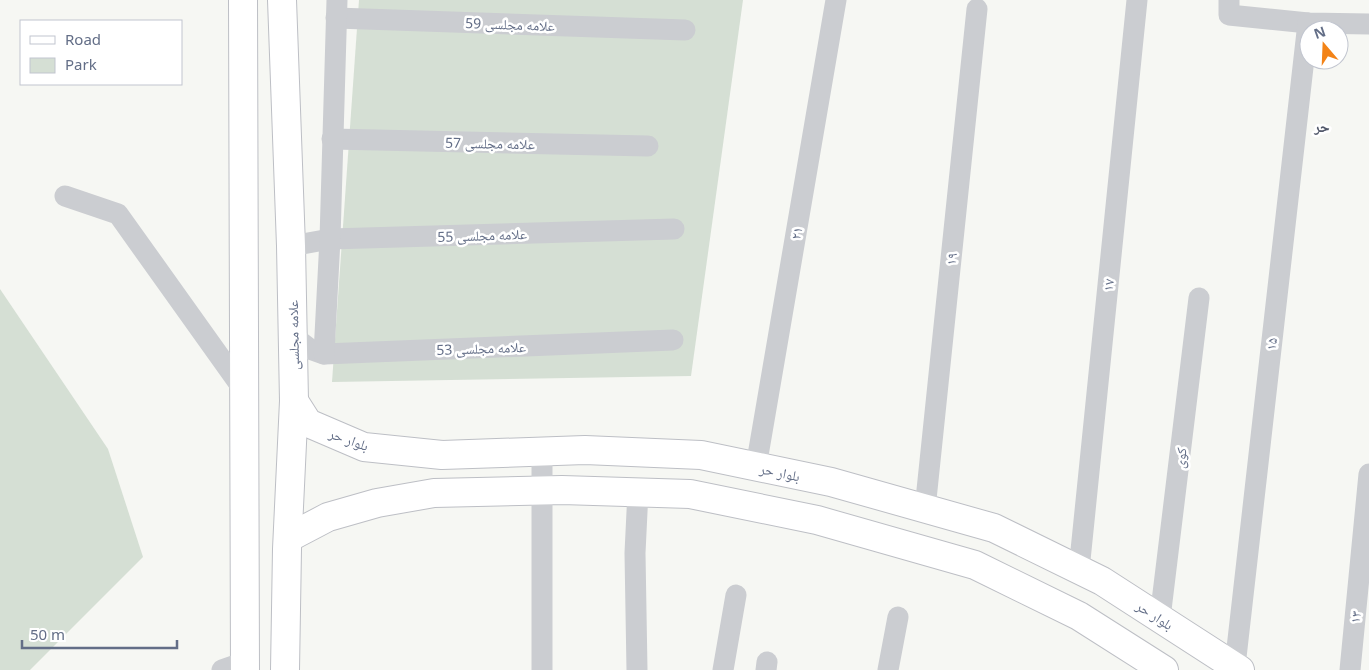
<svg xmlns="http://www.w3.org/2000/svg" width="1369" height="670" viewBox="0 0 1369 670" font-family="'Noto Sans','Noto Naskh Arabic',sans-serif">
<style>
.green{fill:#d5dfd4}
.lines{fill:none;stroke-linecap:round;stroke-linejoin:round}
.secondary-casing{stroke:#bdbfc5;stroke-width:30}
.minor{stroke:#cbcdd1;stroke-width:21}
.secondary{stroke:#fff;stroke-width:28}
.labels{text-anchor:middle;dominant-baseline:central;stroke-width:5;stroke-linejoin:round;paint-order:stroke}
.street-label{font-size:14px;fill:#636e87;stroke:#fff}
.neighbourhood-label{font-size:15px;font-weight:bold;fill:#52596b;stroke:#fff}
</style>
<rect width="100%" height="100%" fill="#f6f7f3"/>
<g class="green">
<polygon points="359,0 743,0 691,376 332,382"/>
<polygon points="0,289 108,449 143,557 30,670 0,670"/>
</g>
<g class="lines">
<defs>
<g id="secondary">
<polyline points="243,0 245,670"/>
<polyline points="282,0 291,246 294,401 287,549 285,670"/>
<polyline points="294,401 308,423 364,447 442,455 585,450 701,455 831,482 994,528 1102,581 1240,670"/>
<polyline points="288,538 328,517 377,503 434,493 562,490 690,494 817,520 975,565 1079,616 1164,670"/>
</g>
</defs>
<use href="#secondary" class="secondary-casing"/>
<g class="minor">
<polyline points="1229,0 1229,15 1308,23 1369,24"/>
<polyline points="336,18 685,30"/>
<polyline points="332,139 648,146"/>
<polyline points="65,196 118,214 245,392"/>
<polyline points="291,246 330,239 674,229"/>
<polyline points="293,336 310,349 324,354 673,340"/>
<polyline points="324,354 330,239 337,0"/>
<polyline points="756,467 836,0"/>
<polyline points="925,509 977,9"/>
<polyline points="1079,570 1137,0"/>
<polyline points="1160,618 1199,298"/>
<polyline points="1235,666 1308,23"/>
<polyline points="222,670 245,662"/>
<polyline points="542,670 542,450"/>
<polyline points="637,670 635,553 638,491"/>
<polyline points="723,670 736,595"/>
<polyline points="766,670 767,662"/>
<polyline points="888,670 898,617"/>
<polyline points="1350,670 1369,474"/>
</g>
<use href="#secondary" class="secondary"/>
</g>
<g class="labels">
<g class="street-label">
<text transform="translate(510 24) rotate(2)">علامه مجلسی 59</text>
<text transform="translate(490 143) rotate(1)">علامه مجلسی 57</text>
<text transform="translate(796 233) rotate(-80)">۲۱</text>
<text transform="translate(482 235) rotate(-2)">علامه مجلسی 55</text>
<text transform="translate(951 259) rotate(-84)">۱۹</text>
<text transform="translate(1108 285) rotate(-84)">۱۷</text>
<text transform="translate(293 335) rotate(-91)">علامه مجلسی</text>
<text transform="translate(1271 344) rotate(-84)">۱۵</text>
<text transform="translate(481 348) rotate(-2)">علامه مجلسی 53</text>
<text transform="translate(349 439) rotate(20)">بلوار حر</text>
<text transform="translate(1180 458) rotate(-83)">کوی</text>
<text transform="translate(780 472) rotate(12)">بلوار حر</text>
<text transform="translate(1155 615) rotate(33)">بلوار حر</text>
<text transform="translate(1355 617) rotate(-84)">۱۳</text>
</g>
<g class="neighbourhood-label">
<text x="1322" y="126">حر</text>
</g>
</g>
<rect x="20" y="20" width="162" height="65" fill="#ffffff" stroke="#c1c5cf"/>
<rect x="30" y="36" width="25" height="8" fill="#ffffff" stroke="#c1c5cf"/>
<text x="65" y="45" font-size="15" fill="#636e87">Road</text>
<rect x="30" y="58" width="25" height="15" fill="#d5dfd4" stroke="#c1c5cf"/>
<text x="65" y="70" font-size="15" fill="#636e87">Park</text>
<g transform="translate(1324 45) rotate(341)"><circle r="24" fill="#ffffff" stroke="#c1c5cf"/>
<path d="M0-4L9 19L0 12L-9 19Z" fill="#f38317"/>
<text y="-8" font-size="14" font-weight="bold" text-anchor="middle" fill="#636e87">N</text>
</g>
<path d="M22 640v8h155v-8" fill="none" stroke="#636e87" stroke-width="2.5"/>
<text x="30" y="640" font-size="15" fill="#636e87" stroke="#ffffff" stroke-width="4" paint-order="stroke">50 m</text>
</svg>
